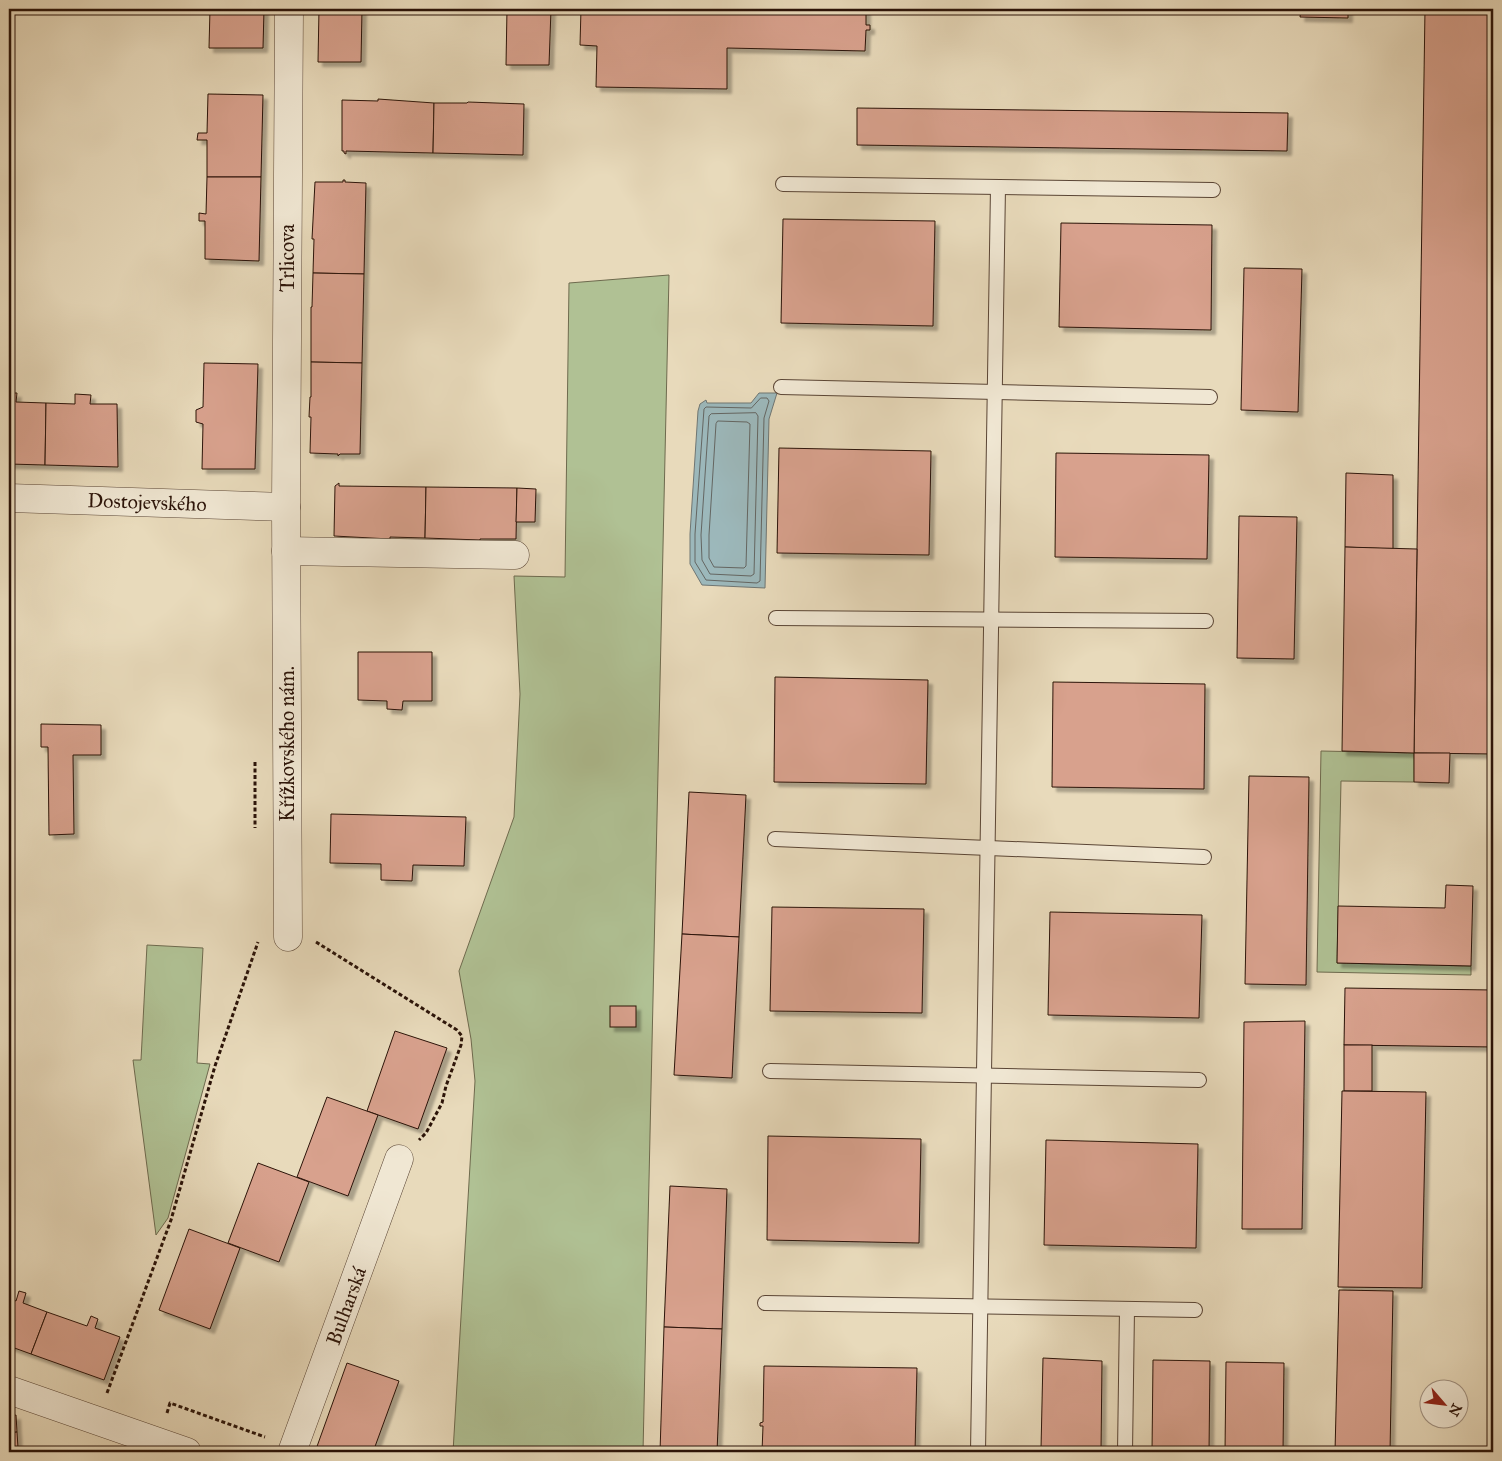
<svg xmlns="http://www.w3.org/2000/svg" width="1502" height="1461" viewBox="0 0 1502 1461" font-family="'IM FELL Great Primer',serif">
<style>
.green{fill:#b0c194;stroke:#6e6a4e}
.water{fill:#9cb8bb;stroke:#6f7673}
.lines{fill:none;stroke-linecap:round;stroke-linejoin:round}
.shore{stroke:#646662;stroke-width:1}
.building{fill:#d8a18d;stroke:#2b1308;filter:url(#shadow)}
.service-casing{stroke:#5a4535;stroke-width:16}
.minor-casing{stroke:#5a4535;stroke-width:29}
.path{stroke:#2b1308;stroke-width:3;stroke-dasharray:4 2.5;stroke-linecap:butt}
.service{stroke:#f0e7d3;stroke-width:14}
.minor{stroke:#f0e7d3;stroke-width:28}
.labels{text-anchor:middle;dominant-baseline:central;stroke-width:5;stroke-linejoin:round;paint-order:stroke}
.street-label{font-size:20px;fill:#2b1308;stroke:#f0e7d3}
</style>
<defs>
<filter id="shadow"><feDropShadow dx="4.5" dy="4.5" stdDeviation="1" flood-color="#0004"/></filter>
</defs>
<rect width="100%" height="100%" fill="#e8dabb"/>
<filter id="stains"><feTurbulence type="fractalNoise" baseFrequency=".004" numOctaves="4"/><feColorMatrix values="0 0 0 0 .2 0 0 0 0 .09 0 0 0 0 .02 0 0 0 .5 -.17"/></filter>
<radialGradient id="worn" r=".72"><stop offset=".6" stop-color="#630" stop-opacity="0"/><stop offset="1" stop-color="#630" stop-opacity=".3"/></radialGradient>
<g class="green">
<polygon points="669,275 643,1452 453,1452 475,1081 471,1039 459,971 514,817 520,694 514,576 565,577 569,283"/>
<polygon points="1321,751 1414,753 1414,782 1341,781 1337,963 1471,966 1471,975 1317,972"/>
<polygon points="147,945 203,948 197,1063 210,1064 168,1218 156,1235 133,1060 141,1060"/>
</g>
<polygon class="water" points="759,393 777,393 769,419 765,588 702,585 690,564 690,534 698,411 700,404 706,400 707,403 751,403"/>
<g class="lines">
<g class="shore">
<polygon points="761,398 767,398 769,401 764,418 760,581 757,583 706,580 695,562 695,534 704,409 706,407 751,408"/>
<polygon points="756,413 758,416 754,574 751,576 710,574 702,560 701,535 709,416 711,414"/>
<polygon points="718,421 747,422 750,424 746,566 744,568 714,567 709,558 709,535 716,424"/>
</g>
</g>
<g class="building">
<polygon points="203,9 264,9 263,48 209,48 210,9"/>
<polygon points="319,9 362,9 361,62 318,62"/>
<polygon points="507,9 551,9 549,65 506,65"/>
<polygon points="581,9 866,9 866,25 870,25 870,30 866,30 865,51 727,48 727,89 596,87 597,46 580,45"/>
<polygon points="1301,9 1348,9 1348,18 1300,17"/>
<polygon points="1425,9 1493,9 1493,754 1414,753"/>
<polygon points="208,94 263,95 261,177 207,177 207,140 197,140 198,133 207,133"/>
<polygon points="378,99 434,103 433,153 346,151 346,154 344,153 344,151 342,151 342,100 378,101"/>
<polygon points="468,102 524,104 523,155 433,153 434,103 467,103"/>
<polygon points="857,108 1288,113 1287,151 857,145"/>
<polygon points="207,177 261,177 259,261 205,259 205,221 199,221 199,213 206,214"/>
<polygon points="343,180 345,180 345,182 366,183 364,274 313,273 314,239 312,239 315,182 343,182"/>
<polygon points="783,219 935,221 933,326 781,323"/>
<polygon points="1061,223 1212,225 1211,330 1059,327"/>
<polygon points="1244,268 1302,269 1298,412 1241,410"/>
<polygon points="313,273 364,274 362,363 311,362 311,307 312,307"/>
<polygon points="311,362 362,363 360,454 340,454 338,456 338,454 310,453 311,417 309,417 310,397 311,397"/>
<polygon points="204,363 258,364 255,469 202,469 203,424 196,422 196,410 203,407"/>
<polygon points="9,393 17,393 16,402 46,403 45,465 9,464"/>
<polygon points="75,394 91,395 90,404 117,404 118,467 45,465 46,403 75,404"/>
<polygon points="779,448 931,451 929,555 777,553"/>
<polygon points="1056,453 1209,455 1207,559 1055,557"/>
<polygon points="1346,473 1393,475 1393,549 1345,547"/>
<polygon points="339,483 339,486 426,487 425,538 390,537 390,539 334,536 335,486"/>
<polygon points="426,487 517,488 516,539 480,539 480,540 425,538"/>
<polygon points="517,488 536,489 535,522 516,522"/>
<polygon points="1239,516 1297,517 1294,659 1237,658"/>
<polygon points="1345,547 1417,549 1414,753 1342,751"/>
<polygon points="358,652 432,652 432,701 403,701 402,710 387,709 387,701 358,700"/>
<polygon points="775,677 928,680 926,784 774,782"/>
<polygon points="1053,682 1205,684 1204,789 1052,787"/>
<polygon points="41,724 101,725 101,755 73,755 74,834 49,835 48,747 41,747"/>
<polygon points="1414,753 1450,753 1449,783 1414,782"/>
<polygon points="1249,776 1309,777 1306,985 1245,984"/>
<polygon points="689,792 746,795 739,937 682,934"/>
<polygon points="331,814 466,817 464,866 413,865 412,881 381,880 381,864 330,863"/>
<polygon points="1446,885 1473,886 1471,966 1337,963 1338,906 1445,908"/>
<polygon points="772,907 924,909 922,1013 770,1011"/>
<polygon points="1050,912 1202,915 1199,1018 1048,1015"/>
<polygon points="682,934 739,937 732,1078 674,1075"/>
<polygon points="1345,988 1493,990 1493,1047 1344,1045"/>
<rect x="610" y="1006" width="26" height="21"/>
<polygon points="1305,1021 1302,1229 1242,1229 1244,1022"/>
<polygon points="395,1031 447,1048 418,1129 367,1111"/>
<rect x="1344" y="1045" width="28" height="46"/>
<polygon points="1342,1091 1426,1092 1422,1288 1338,1287"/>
<polygon points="327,1097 378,1115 348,1196 297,1177"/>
<polygon points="768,1136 921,1139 919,1243 767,1240"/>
<polygon points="1046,1140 1198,1144 1196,1248 1044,1245"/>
<polygon points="258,1163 309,1182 279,1262 228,1243"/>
<polygon points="670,1186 727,1189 722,1329 664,1327"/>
<polygon points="189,1229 240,1248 210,1329 159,1310"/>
<polygon points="1339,1290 1393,1291 1390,1452 1335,1452"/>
<polygon points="19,1291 26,1293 23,1303 47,1312 31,1354 9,1346 9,1298 16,1301"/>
<polygon points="47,1312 87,1326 91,1316 98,1319 95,1328 120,1337 104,1380 31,1354"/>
<polygon points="664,1327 722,1329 717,1452 660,1452"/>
<polygon points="1043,1358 1102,1361 1101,1452 1036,1452 1036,1449 1041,1449"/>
<polygon points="1153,1360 1210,1361 1209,1452 1152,1452"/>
<polygon points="1226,1362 1284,1363 1283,1452 1225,1452"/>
<polygon points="347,1363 399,1381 373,1452 315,1452"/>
<polygon points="764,1366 917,1368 915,1452 762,1452 763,1426 760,1426 760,1423 763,1422"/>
<polygon points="16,1415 17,1432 9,1433 9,1416"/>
<polygon points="17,1432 18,1448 9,1448 9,1433"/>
<polygon points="9,1448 18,1448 19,1452 9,1452"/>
</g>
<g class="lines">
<defs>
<g id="service">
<polyline points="783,184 1213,190"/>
<polyline points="781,387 1210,397"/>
<polyline points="776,618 1206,621"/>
<polyline points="775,839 1204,857"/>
<polyline points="770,1071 1199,1080"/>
<polyline points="765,1303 1195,1310"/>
<polyline points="978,1452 998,187"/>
<polyline points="1125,1452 1127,1309"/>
</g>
<g id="minor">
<polyline points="9,498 286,507"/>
<polyline points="286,551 515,555"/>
<polyline points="288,937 286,507 289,9"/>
<polyline points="9,1390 187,1452"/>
<polyline points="292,1452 399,1159"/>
</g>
</defs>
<use href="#service" class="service-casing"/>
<use href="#minor" class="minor-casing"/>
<g class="path">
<polyline points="255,762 255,828"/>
<polyline points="316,942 457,1030 462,1036 461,1045 446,1086 442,1103 426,1133 419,1140"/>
<polyline points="107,1393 171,1220 215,1066 258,942"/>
<polyline points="167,1413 170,1403 265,1437"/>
</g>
<use href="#service" class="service"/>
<use href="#minor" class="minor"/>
</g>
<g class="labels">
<g class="street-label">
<text transform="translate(287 258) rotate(-90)">Trlicova</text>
<text transform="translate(147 502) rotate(2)">Dostojevského</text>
<text transform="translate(287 744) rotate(-90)">Křížkovského nám.</text>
<text transform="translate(346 1306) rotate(-70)">Bulharská</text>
</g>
</g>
<rect width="1502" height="1461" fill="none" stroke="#e8dabb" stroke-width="30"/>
<rect x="10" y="10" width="1482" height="1441" fill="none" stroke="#2b1308" stroke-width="2.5"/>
<rect x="15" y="15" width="1472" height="1431" fill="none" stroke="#2b1308"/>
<g transform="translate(1444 1404) rotate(118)"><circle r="24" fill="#f0e7d3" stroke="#a19282"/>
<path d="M0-4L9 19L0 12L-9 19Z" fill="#8f2418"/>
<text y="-8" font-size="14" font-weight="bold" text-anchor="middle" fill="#2b1308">N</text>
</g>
<rect width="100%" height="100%" filter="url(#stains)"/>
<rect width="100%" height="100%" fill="url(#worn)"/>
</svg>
